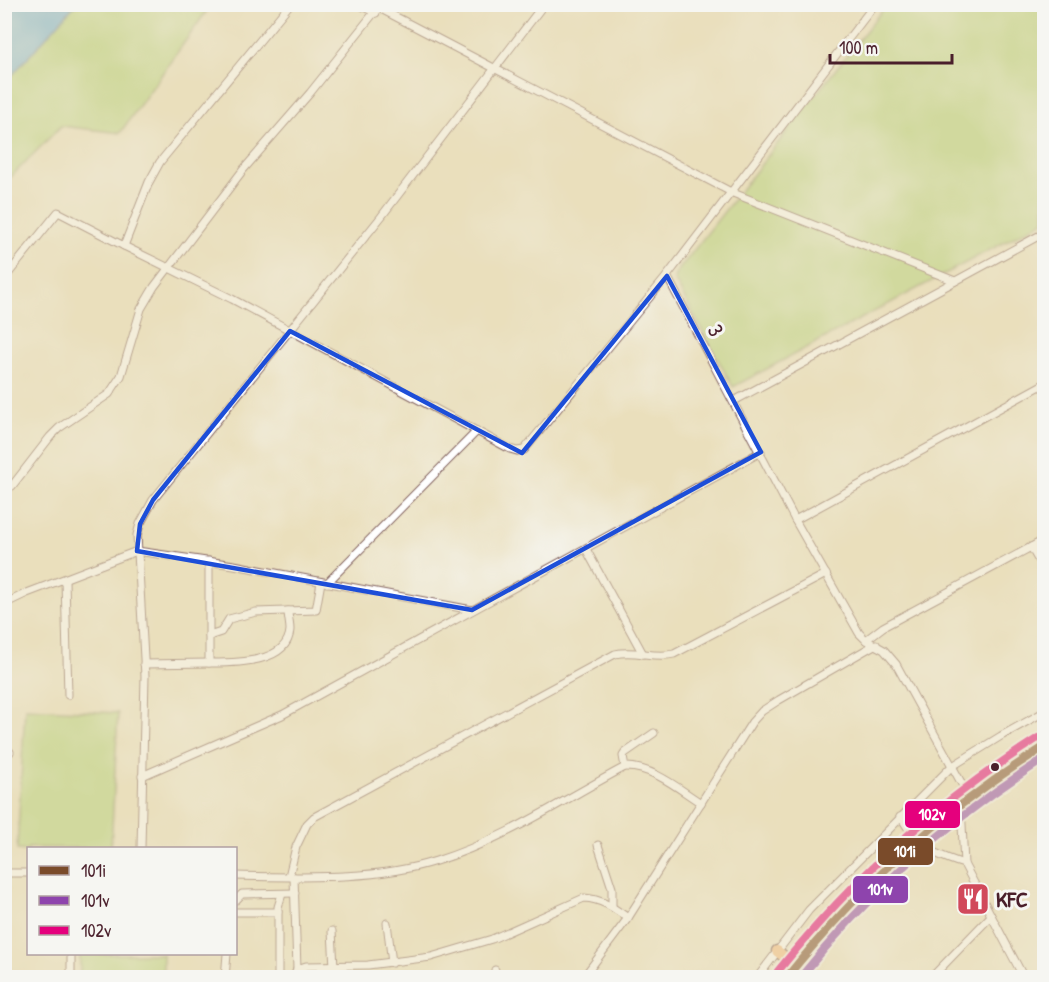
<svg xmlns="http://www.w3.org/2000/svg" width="1049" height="982" viewBox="0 0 1049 982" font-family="'Patrick Hand',sans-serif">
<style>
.green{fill:#b4d37a;stroke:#7f7952;stroke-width:1.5}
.water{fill:#68aede;stroke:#596684;stroke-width:1.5}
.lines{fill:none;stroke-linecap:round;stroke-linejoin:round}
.minor-casing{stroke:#82625e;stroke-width:9}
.primary-casing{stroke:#82625e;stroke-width:13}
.minor{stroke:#fff;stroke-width:7}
.primary{stroke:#f6be87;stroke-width:10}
.bus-1-casing{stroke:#f6f6f2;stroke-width:12}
.bus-2-casing{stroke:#f6f6f2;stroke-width:12}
.bus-3-casing{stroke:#f6f6f2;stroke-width:12}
.bus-1{stroke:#7a4b2a;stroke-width:8}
.bus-2{stroke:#8e44ad;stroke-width:8}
.bus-3{stroke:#e5007d;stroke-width:8}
.marked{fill:none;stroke:#1d4ed8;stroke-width:4.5;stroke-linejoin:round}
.bus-dot{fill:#4a1f2b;stroke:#f6f6f2;stroke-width:2}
.labels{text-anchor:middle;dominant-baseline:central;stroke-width:6;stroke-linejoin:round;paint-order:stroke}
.street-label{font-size:22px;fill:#4a1f2b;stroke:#f6f6f2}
.poi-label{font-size:22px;font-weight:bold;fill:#4a1f2b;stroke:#f6f6f2;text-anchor:start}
.line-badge{stroke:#f6f6f2;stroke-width:2}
.badge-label{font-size:16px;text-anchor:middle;font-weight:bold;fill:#fff}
</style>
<rect width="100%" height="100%" fill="#f6f6f2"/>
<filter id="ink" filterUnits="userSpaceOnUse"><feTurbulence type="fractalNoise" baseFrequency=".0167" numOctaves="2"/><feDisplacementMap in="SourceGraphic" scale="12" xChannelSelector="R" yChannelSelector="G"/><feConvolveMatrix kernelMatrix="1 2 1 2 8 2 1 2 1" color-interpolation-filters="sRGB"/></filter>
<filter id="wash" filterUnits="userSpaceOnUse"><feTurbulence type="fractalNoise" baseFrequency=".008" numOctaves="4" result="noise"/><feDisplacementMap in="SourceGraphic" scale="24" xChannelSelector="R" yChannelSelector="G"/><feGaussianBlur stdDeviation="1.35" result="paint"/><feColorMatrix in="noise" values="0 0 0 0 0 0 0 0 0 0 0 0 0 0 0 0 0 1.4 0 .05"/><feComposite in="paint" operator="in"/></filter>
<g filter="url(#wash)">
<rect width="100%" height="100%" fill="#eadfbc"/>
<g class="green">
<polygon points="5,5 211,5 120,133 61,126 5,183"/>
<polygon points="886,5 1044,5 1044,221 733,387 674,279 676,273"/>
<polygon points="25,708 118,713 111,848 28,848 28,851 17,850"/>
<rect x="80" y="954" width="83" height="23"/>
</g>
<polygon class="water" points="5,4 75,5 5,83 4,5"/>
</g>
<g filter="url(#ink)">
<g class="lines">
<defs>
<g id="minor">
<polyline points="358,4 376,13"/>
<polyline points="379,8 733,193 955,281"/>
<polyline points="124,246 149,182 160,162 290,4"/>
<polyline points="667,276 795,520 859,633 866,640 884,650 896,664 969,797"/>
<polyline points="4,279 58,212 124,246 232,299 510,449 517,451 524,450 667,276 875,4"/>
<polyline points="734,401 1044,233"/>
<polyline points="12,486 50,437 59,428 109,394 121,376 141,309 154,287 243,170 310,93 381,4"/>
<polyline points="795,520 1044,384"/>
<polyline points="1031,547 1044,570"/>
<polyline points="586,549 643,654"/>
<polyline points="209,561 209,636 221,632 229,619 256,612 316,610 321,582"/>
<polyline points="65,580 68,695"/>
<polyline points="327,583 477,431"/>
<polyline points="4,604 27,593 137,551 234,565 472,610"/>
<path d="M209,636v27c24,0 79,1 81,-33 0,-6 -2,-13 -2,-19"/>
<polyline points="866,640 883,627 1044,540"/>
<polyline points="144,664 209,663"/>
<polyline points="4,746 10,752"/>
<polyline points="625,767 623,756 625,753 654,733"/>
<polyline points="142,776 282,715 761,452"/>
<polyline points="961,805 964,864 1024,978"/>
<path d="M900,817c7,7 10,17 16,23 12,12 32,19 48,24"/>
<polyline points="598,845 612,888 612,906"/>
<polyline points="141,848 145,676 137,535 140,524 153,500 381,217 544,4"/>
<polyline points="4,873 28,873"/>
<path d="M236,876c65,1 137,5 200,-15 68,-21 127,-61 189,-94 27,-1 54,22 76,36"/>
<path d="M289,876l7,-29 11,-23 7,-7 301,-163c20,-5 39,5 59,0l152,-80"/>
<polyline points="294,877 297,969"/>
<polyline points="236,900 242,894 295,893"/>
<polyline points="236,912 278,912"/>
<polyline points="387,923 392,963"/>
<polyline points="332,931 334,967"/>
<polyline points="71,954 71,978"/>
<polyline points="495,970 496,978"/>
<polyline points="225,978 227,954"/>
<polyline points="278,978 278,907 282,894"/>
<path d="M294,978l3,-9 9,-3 62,-1 63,-8 61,-18 92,-41c18,1 30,10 44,20"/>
<polyline points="583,978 628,918 752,722 762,711 779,700 876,644"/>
<polyline points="757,978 809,910 951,767 1001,736 1044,712"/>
<polyline points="931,978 991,916"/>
</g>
<g id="primary">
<polyline points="777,951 796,966"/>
<path d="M786,978c71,-92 159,-172 258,-231"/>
</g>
</defs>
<use href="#minor" class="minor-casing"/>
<use href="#primary" class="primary-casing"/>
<use href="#minor" class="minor"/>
<use href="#primary" class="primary"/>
<defs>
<path id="bus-1" d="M786,978c77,-95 155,-166 258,-231"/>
<path id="bus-2" d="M800,978c70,-87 150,-160 244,-219"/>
<path id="bus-3" d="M778,971c77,-95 157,-167 260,-233"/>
</defs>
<use href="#bus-1" class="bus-1-casing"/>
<use href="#bus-2" class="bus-2-casing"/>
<use href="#bus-3" class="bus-3-casing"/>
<use href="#bus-1" class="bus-1"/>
<use href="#bus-2" class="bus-2"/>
<use href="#bus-3" class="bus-3"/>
</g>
</g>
<path d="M0 0H1049V982H0ZM667,276l94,176 -289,158 -335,-59 3,-27 13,-24 137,-169 232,122z" fill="#eadfbc" fill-opacity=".55" fill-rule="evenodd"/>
<path class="marked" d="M667,276l94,176 -289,158 -335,-59 3,-27 13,-24 137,-169 232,122z"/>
<defs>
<symbol id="restaurant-square" viewBox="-11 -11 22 22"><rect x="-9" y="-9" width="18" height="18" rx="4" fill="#d1495b" stroke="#f6f6f2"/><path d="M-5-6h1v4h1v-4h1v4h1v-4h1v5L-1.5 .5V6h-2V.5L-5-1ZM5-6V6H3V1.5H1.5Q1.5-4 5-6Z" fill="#fff"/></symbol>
</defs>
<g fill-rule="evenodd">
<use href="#restaurant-square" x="954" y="880" width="38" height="38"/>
</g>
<circle class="bus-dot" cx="995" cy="767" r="5"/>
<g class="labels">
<g class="street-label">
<text transform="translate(716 330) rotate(62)">3</text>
</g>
<g class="poi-label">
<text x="996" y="899">KFC</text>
</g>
</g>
<g class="line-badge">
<rect x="904" y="800" width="57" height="29" rx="6" fill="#e5007d"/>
<rect x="877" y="837" width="57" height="29" rx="6" fill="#7a4b2a"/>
<rect x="852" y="875" width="57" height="29" rx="6" fill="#8e44ad"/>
</g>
<g class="badge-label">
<text x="932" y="820">102v</text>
<text x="905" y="857">101i</text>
<text x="880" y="895">101v</text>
</g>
<rect width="1049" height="982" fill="none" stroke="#f6f6f2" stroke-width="24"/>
<rect x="27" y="847" width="210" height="108" fill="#f6f6f2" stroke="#b1a0a2" stroke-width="1.5"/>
<rect x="39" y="866" width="30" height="9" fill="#7a4b2a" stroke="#b1a0a2" stroke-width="1.5"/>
<text x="81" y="877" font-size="18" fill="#4a1f2b">101i</text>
<rect x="39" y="896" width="30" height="9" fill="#8e44ad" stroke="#b1a0a2" stroke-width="1.5"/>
<text x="81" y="907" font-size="18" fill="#4a1f2b">101v</text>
<rect x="39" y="926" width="30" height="9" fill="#e5007d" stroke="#b1a0a2" stroke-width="1.5"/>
<text x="81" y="937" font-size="18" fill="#4a1f2b">102v</text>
<path d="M830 54v9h122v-9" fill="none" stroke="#4a1f2b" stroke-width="3"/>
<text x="839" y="54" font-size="18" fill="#4a1f2b" stroke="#f6f6f2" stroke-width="4.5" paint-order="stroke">100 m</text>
</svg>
